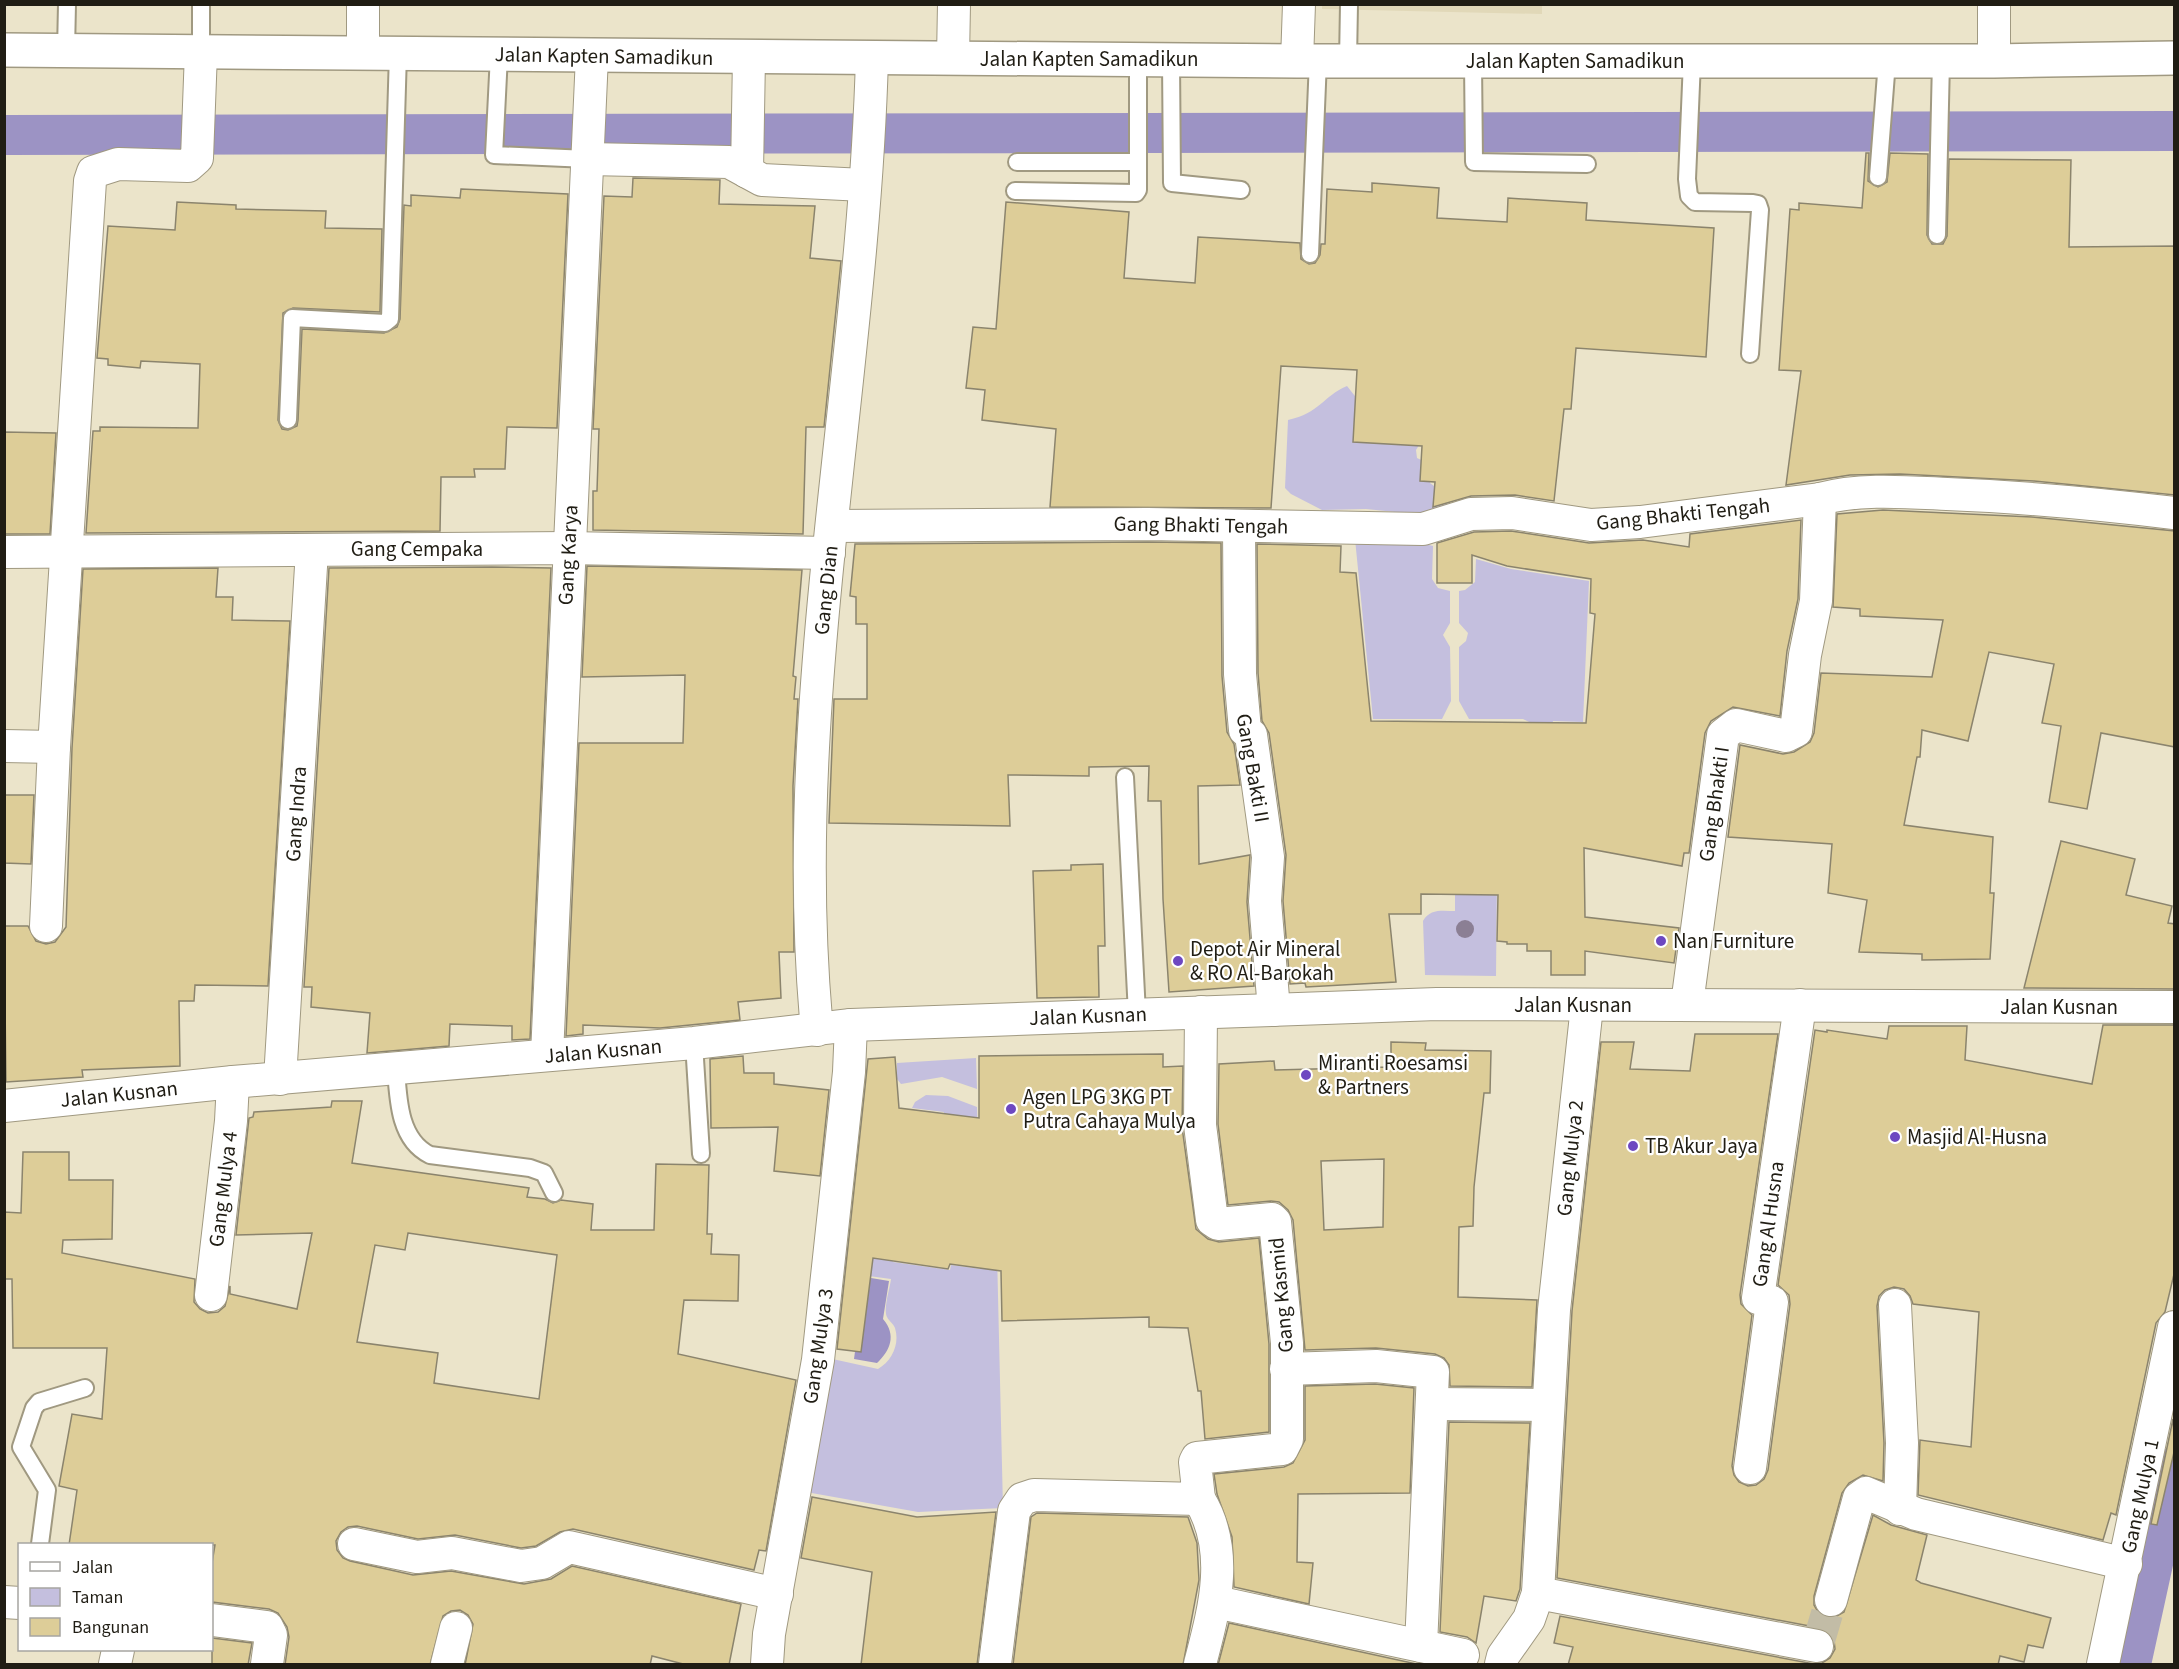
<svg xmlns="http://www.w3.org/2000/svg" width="2179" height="1669" viewBox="0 0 2179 1669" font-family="'Source Sans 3',sans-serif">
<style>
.built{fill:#e1d8b8}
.green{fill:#c4bfde}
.water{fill:#9c93c4}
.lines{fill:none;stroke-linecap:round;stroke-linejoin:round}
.canal{stroke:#9c93c4;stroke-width:40}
.building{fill:#ddcd98;stroke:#8b846d;stroke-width:1.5;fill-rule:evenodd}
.minor-tunnel{stroke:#c2bca6;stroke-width:32;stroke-dasharray:32 16;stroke-linecap:butt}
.service-casing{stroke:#a09981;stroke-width:20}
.minor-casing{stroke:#a09981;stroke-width:34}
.trunk-casing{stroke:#a09981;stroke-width:36}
.service{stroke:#fff;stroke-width:16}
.minor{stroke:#fff;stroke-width:32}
.trunk{stroke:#fff;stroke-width:33}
.tree{fill:#8b7f94}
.poi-dot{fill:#6d48c1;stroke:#fff;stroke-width:2}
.labels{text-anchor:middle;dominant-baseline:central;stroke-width:4.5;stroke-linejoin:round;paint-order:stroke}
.street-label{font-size:21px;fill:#201d14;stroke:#fff}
.poi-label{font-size:21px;fill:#201d14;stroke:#fff;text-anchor:start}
</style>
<rect width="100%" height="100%" fill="#ebe4ca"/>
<polygon class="built" points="1322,4 1542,5 1542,14 1322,9"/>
<g class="green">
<path d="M1347,386l11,14 63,42 -5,8 1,8 17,8 -4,17c11,8 18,13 19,27l-5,7 -78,-8 -44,1 -31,-16 -6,-6 3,-68c32,-7 34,-23 59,-34z"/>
<polygon points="1355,539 1417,542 1433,546 1432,579 1438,588 1450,591 1450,623 1443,635 1450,647 1451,701 1442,719 1373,719"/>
<polygon points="1476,559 1511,569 1589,581 1583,722 1553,721 1552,733 1523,719 1469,719 1459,701 1459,647 1466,641 1468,633 1459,623 1459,591 1465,590 1475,582"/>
<path d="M1497,876l-1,100 -71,-1 -2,-54c7,-13 20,-10 32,-10v-27z"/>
<polygon points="976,1058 977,1089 942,1077 901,1084 897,1079 897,1063"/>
<polygon points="926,1095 948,1096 977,1107 978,1142 940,1137 944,1112 912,1108 915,1102"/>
<path d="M842,1245l52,7 -1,10 57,8 1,-5 30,4 2,-9 14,-7 6,255 -85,4 -112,-20 22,-134 50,11c14,-8 22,-25 17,-41 -2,-5 -6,-7 -8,-11 -4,-8 3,-29 4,-38l-52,-7z"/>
</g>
<path class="water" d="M865,1277l24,4 -6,38c14,16 7,32 -6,44l-23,-4z"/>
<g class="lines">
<g class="canal">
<polyline points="4,135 2174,131"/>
<polyline points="2131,1664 2174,1467"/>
</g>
</g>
<g class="building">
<polygon points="1866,153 1869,153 1868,181 1878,187 1887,182 1890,153 1928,154 1927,235 1932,244 1943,244 1947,236 1949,159 2071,160 2069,247 2175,246 2175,495 2034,481 1900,474 1850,475 1786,485 1801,371 1779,370 1790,209 1799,210 1799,203 1862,208"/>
<polygon points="633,178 720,180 719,204 815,206 810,258 841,261 824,427 806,427 803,534 593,530 593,491 597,491 599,429 593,429 604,196 632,197"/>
<polygon points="1372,183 1439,188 1437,218 1507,222 1508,198 1587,203 1586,220 1714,228 1706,357 1576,348 1571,409 1564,409 1554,501 1515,495 1471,496 1433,507 1435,482 1420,481 1422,446 1353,442 1357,370 1281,366 1271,508 1050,507 1056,429 982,420 985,390 966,388 973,327 996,329 1006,202 1129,212 1124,278 1195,283 1198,237 1300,243 1301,259 1309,264 1315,263 1320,255 1321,244 1325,244 1327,189 1372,192"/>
<polygon points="461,189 568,194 557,428 507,427 505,469 474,469 475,477 441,477 440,531 86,533 93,431 100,431 100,427 198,428 200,364 141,361 140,368 108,365 108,359 97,358 108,226 175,230 177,202 236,205 236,209 326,211 325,228 382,229 380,312 293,308 283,313 278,420 282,429 288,430 297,426 298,420 302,329 384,333 397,327 400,319 404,205 411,206 411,195 460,198"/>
<polygon points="4,432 56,433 50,534 4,534"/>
<polygon points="1883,510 2032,517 2175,531 2175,747 2101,733 2087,809 2049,802 2061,726 2042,723 2054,664 1989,652 1968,741 1922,730 1920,757 1917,757 1904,825 1993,837 1990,893 1994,893 1990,959 1922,960 1922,954 1859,952 1867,900 1828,893 1832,844 1728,837 1740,745 1783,754 1794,752 1810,742 1814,733 1821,673 1932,677 1943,620 1860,616 1860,609 1833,607 1837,514"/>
<polygon points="1801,520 1798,599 1787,651 1780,716 1733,707 1711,721 1705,733 1689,853 1684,853 1682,866 1584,848 1585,917 1679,928 1674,963 1585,951 1585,975 1551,975 1551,951 1527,951 1527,944 1507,944 1507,942 1497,941 1498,895 1421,894 1421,914 1389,914 1396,982 1306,987 1305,983 1290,984 1283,901 1286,855 1269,733 1262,721 1258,673 1257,544 1341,546 1340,572 1356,573 1371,721 1586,723 1595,614 1590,613 1591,579 1507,566 1472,555 1472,583 1437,583 1437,543 1474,532 1511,531 1589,543 1643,540 1689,547 1690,534"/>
<polygon points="1148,542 1221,543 1222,676 1227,732 1234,744 1240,785 1198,786 1199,864 1250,855 1247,902 1254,986 1169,992 1163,899 1161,801 1148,801 1149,766 1089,767 1089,776 1008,775 1010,826 829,823 834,699 867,699 867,624 856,624 856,597 850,596 855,544"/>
<polygon points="587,566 802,570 793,676 796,677 794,699 798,699 793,786 794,952 779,952 781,998 738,1002 740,1020 660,1028 583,1025 583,1034 566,1036 579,743 683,743 685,675 582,677"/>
<polygon points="492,567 551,568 530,1039 512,1040 512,1026 450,1024 449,1046 367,1053 370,1013 311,1007 312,987 304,987 329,568"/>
<polygon points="218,568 216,597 233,597 232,620 290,621 268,986 195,985 194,1001 179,1001 180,1066 82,1070 83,1077 6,1082 4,926 28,926 36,941 46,944 55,942 66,927 72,748 83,569"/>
<polygon points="4,795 34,795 31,864 4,863"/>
<polygon points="2061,841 2135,859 2126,895 2172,906 2168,923 2175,924 2175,989 2024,988"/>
<polygon points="1103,864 1105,946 1098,946 1099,997 1037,998 1033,871 1071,870 1071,865"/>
<polygon points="2103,1025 2175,1025 2175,1270 2165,1312 2156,1323 2116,1515 2111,1513 2103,1540 1918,1495 1920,1440 1971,1447 1979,1312 1913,1304 1910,1296 1904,1289 1894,1287 1885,1290 1879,1296 1877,1306 1884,1443 1883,1481 1863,1475 1849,1483 1842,1493 1814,1596 1814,1605 1818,1612 1826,1617 1835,1617 1844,1612 1873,1515 1891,1525 1927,1535 1916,1580 1921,1583 2051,1618 2043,1648 2028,1645 2024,1662 2000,1656 1998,1665 1568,1665 1573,1647 1554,1643 1560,1616 1814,1664 1822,1663 1830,1658 1835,1649 1834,1640 1829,1633 1820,1628 1557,1578 1572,1311 1601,1042 1634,1042 1630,1069 1690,1071 1695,1034 1778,1034 1740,1295 1741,1304 1752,1315 1732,1466 1734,1475 1739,1482 1748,1486 1756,1485 1764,1479 1768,1470 1790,1304 1789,1295 1778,1285 1815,1030 1827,1032 1827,1030 1887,1039 1889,1026 1967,1026 1965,1060 2092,1084"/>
<path d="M1391,1042l35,1 -1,7 66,1 -1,42h-6l-10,94 -1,39 -14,1 -1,70 79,3 -5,87 -82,-1 -1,-21 -5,-7 -9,-4 -59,-6 -71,2 -12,-130 -5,-10 -9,-8 -8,-1 -43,4 -10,-81 1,-60 55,-3 1,9 116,-3zM1384,1159l-1,68 -59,3 -3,-69z"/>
<polygon points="1163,1054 1163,1067 1183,1066 1182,1127 1196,1229 1208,1239 1219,1242 1259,1238 1269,1344 1269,1432 1205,1439 1201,1391 1198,1391 1188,1328 1149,1327 1149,1317 1002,1321 1001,1271 950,1264 948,1269 873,1258 861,1352 837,1349 868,1059 895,1057 899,1108 979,1118 979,1056"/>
<polygon points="743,1056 744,1073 774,1073 774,1084 829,1090 820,1176 774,1171 778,1127 711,1128 710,1059"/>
<path d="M332,1101h30l-10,62 177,25 -2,9 18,2 8,4 8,-3 32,4 -2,26h63l2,-66 53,1 -2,69h5l-1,20 28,1 -1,46 -54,-1 -6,54 118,26 -30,171 -7,-1 -5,20 -181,-41 -13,3 -24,14 -15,2 -66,-13 -37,4 -61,-13 -9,1 -7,5 -5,9 1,9 6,8 7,3 63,14 38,-4 73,13 27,-5 21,-13 169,38 -12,61h-42l-35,-9 -2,9h-185l8,-41 -5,-9 -8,-5 -9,1 -8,5 -13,49h-145l4,-28 -2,-10 -9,-14 -9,-4 -57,-7v-39l3,-18h-146l8,-55 -18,-4 13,-72 30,5 5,-71h-94l-1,-69h-8v-67l17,1 2,-61h46v28h44l-1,59 -49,1 -1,13 133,26 -1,23 6,7 8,4 10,-1 7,-6 5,-20v8l67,15 15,-76 -76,2 13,-117 4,-1 1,-5 77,-5zM408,1233l149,22 -18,144 -105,-16 4,-30 -81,-11 18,-97 30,5z"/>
<polygon points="1375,1384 1414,1388 1410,1493 1298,1494 1297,1562 1313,1563 1309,1604 1234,1587 1232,1537 1217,1494 1214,1474 1284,1467 1293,1463 1305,1440 1305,1386"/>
<polygon points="2173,1419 2175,1448 2157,1525 2151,1524"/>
<polygon points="1449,1422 1530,1423 1520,1589 1516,1601 1484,1596 1476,1643 1467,1637 1440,1632"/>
<polygon points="812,1497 917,1517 996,1512 977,1665 861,1665 872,1572 801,1558"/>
<polygon points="1037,1513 1188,1517 1197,1543 1199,1580 1183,1665 1013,1665 1031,1517"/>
<polygon points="1229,1623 1421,1665 1218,1665"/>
<polygon points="212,1638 252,1643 248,1665 212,1665"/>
</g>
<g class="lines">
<polyline class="minor-tunnel" points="1818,1644 1831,1600"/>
<defs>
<g id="service">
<polyline points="66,51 67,4"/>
<polyline points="201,52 201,4"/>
<polyline points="499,55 494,155 588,159"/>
<polyline points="1171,60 1172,183 1241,190"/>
<polyline points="1348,61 1349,4"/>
<polyline points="1473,61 1474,162 1587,164"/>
<polyline points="1692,61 1687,179 1689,196 1695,202 1753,203 1758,204 1760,210 1750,354"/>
<polyline points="1017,162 1138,162"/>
<polyline points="1878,177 1887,61"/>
<polyline points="1015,191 1136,193 1138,190 1138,59"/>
<polyline points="1937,235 1941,61"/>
<polyline points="1310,254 1318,60"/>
<polyline points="288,420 292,318 385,323 390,319 398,53"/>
<polyline points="1125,777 1137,1014"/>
<polyline points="694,1043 701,1154"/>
<path d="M396,1068c2,31 3,72 34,87l100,13 14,5 10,20"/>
<polyline points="40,1544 47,1490 21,1447 34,1408 39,1402 85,1388"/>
</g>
<g id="minor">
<polyline points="363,53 363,4"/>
<polyline points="953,58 954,4"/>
<polyline points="1297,61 1299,4"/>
<polyline points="1994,61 1994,4"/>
<polyline points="588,159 729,162 762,180 864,185"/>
<polyline points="747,172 749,57"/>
<path d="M833,526l315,-2 275,5 48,-15 41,-1 79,12 49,-3 180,-23c40,-11 86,-7 127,-5 77,3 152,10 227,19"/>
<polyline points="1239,526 1240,674 1245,730 1251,735 1268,857 1265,901 1274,1010"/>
<polyline points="4,552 568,548 829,553"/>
<polyline points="4,746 54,747"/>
<polyline points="46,926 54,747 90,181 93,172 118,164 188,166 197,158 201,52"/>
<polyline points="1687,1004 1723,735 1736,725 1786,736 1796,731 1805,655 1816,601 1820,499"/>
<polyline points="1587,1006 1554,1310 1538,1593 1817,1646"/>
<path d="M817,1030c-31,-325 46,-648 55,-972"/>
<polyline points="547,1055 592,56"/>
<polyline points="280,1079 312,550"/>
<polyline points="4,1106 233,1082 694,1043 851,1025 1437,1004 2174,1007"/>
<polyline points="211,1295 231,1121 233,1082"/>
<polyline points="1895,1305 1902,1443 1900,1509"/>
<polyline points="1286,1369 1376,1366 1433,1372 1421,1646"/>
<polyline points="1432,1404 1548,1405"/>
<polyline points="1750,1468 1772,1302 1758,1298 1800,1005"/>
<path d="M1199,1499c32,52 15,111 1,165"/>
<polyline points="354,1544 417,1557 452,1553 521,1566 542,1563 569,1547 777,1594"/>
<polyline points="1831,1600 1859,1498 1866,1493 1916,1514 2126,1564"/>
<polyline points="4,1602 20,1603"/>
<polyline points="1216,1602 1463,1655"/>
<polyline points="212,1620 267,1627 271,1635 267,1664"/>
<polyline points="115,1664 118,1650"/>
<polyline points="447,1664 456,1628"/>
<polyline points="767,1664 769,1634 818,1360 849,1072 851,1025"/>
<polyline points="995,1664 1014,1511 1022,1499 1034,1495 1199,1499 1195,1462 1197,1458 1282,1449 1287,1439 1287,1343 1275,1222 1272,1219 1218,1224 1212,1220 1200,1125 1201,1012"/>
<polyline points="1501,1664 1503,1656 1529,1619 1538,1593"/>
<polyline points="2103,1664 2174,1327"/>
</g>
<polyline id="trunk" points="4,50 1297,61 1994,61 2174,58"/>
</defs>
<use href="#service" class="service-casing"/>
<use href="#minor" class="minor-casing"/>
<use href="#trunk" class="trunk-casing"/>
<use href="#service" class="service"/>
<use href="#minor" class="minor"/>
<use href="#trunk" class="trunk"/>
</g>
<circle class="tree" cx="1465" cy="929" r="9"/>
<g class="poi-dot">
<circle cx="1661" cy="941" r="6"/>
<circle cx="1178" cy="961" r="6"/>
<circle cx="1306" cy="1075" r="6"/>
<circle cx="1011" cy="1109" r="6"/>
<circle cx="1895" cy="1137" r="6"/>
<circle cx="1633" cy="1146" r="6"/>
</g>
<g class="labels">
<g class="street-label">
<text transform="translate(604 56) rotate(1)">Jalan Kapten Samadikun</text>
<text x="1089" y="59">Jalan Kapten Samadikun</text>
<text x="1575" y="61">Jalan Kapten Samadikun</text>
<text transform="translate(1683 514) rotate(-6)">Gang Bhakti Tengah</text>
<text transform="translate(1201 525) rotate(1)">Gang Bhakti Tengah</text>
<text x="417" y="549">Gang Cempaka</text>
<text transform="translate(568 555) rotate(-87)">Gang Karya</text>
<text transform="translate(826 590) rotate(-84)">Gang Dian</text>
<text transform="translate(1253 768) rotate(80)">Gang Bakti II</text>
<text transform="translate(1714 804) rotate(-82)">Gang Bhakti I</text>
<text transform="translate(296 814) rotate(-86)">Gang Indra</text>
<text x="1573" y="1005">Jalan Kusnan</text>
<text x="2059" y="1007">Jalan Kusnan</text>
<text transform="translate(1088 1016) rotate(-2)">Jalan Kusnan</text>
<text transform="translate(603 1051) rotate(-5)">Jalan Kusnan</text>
<text transform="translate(119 1094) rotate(-6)">Jalan Kusnan</text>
<text transform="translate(1570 1158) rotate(-84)">Gang Mulya 2</text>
<text transform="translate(223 1189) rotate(-83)">Gang Mulya 4</text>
<text transform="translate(1768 1224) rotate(-82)">Gang Al Husna</text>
<text transform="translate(1281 1295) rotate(-95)">Gang Kasmid</text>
<text transform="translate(818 1346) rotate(-82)">Gang Mulya 3</text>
<text transform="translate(2140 1496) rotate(-78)">Gang Mulya 1</text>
</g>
<g class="poi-label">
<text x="1673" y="941">Nan Furniture</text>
<text x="1190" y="949">Depot Air Mineral<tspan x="1190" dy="24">&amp; RO Al-Barokah</tspan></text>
<text x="1318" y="1063">Miranti Roesamsi<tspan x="1318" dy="24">&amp; Partners</tspan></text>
<text x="1023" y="1097">Agen LPG 3KG PT<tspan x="1023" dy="24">Putra Cahaya Mulya</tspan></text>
<text x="1907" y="1137">Masjid Al-Husna</text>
<text x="1645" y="1146">TB Akur Jaya</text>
</g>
</g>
<rect width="2179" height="1669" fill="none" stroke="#201d14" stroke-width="12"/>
<rect x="18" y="1543" width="195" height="108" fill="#ffffff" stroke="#a6a5a1" stroke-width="1.5"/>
<rect x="30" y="1562" width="30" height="9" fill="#ffffff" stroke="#a6a5a1" stroke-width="1.5"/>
<text x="72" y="1573" font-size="18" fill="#201d14">Jalan</text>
<rect x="30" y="1588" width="30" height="18" fill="#c4bfde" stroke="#a6a5a1" stroke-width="1.5"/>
<text x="72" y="1603" font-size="18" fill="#201d14">Taman</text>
<rect x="30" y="1618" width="30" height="18" fill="#ddcd98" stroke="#a6a5a1" stroke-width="1.5"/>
<text x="72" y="1633" font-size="18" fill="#201d14">Bangunan</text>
</svg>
